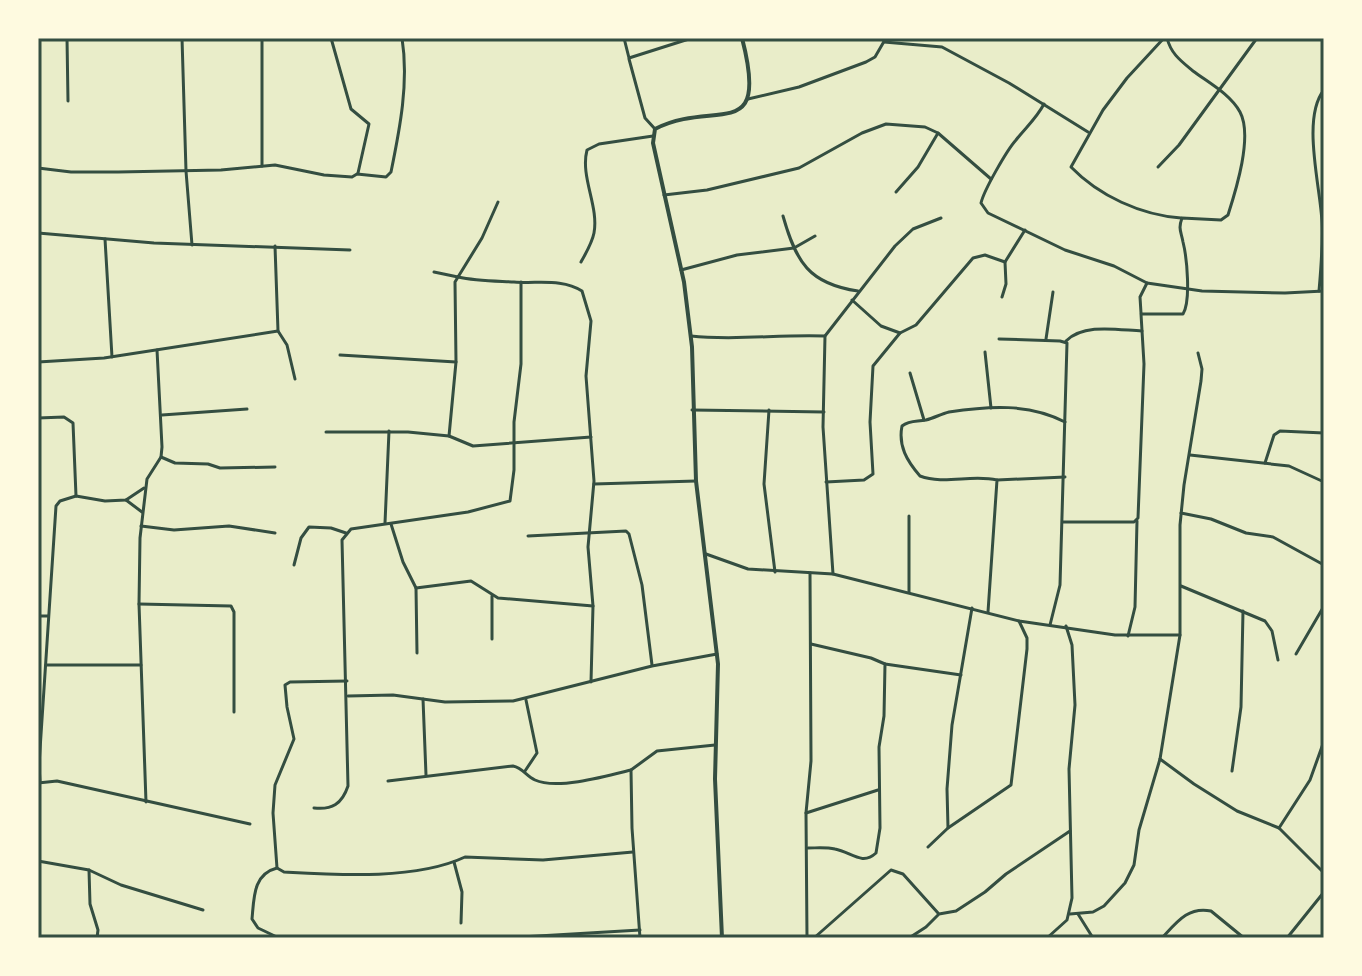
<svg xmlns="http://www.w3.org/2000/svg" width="1362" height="976" viewBox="0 0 1362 976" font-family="'Public Sans',sans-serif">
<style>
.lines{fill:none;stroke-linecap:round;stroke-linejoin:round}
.minor{stroke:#344e41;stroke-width:3}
.tertiary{stroke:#344e41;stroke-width:4}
.neatline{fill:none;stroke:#344e41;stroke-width:3}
</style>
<rect width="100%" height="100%" fill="#e9edc9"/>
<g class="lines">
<g class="minor">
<polyline points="67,38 68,101"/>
<polyline points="182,38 186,171 192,245"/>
<polyline points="262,38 262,166"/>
<polyline points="331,38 351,109 369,124 358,173"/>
<polyline points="624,38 629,58 692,38"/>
<path d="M1164,38l-37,40 -24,32 -32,57c28,29 70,48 110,51"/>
<polyline points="884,42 942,47 1009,83 1088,132"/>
<polyline points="629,59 645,118 655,129"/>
<polyline points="748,99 799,87 866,62 875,57 886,38"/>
<path d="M1044,104c-8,15 -18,23 -28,36 -9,10 -32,50 -35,63l7,10 77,37 49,16 33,17 55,8 83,2 39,-2"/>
<polyline points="1158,167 1179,145 1257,38"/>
<path d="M38,168l33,4h47l103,-2 54,-5 49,10 28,2 5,-3 29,3 5,-5c9,-44 18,-90 11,-134"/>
<polyline points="896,192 918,167 938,133"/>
<polyline points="664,195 707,190 799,168 862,133 886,124 925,127 938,133 991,179"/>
<path d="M783,216c13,46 26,68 75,75"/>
<polyline points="38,233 154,243 350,250"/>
<polyline points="105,239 112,357"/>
<polyline points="275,246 278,331 287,345 295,379"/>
<path d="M581,262c5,-9 11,-19 13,-29 5,-27 -14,-56 -7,-83l12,-6 54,-8"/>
<polyline points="681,270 737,255 794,248 815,236"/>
<polyline points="434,272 458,277 482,238 498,202"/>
<path d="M1319,291c2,-23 4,-45 3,-68 -1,-34 -21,-105 2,-133"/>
<polyline points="1002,297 1006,284 1005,262 1025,230"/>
<polyline points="852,300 881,326 900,333 916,325 973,258 985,255 1005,262"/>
<polyline points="1141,313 1140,297 1147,283"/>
<path d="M691,336c44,5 89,-2 134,0"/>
<polyline points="999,339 1060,341 1067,343 1060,585 1050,625"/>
<polyline points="1046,339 1053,292"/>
<path d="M1066,341c18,-18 52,-11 76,-10"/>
<polyline points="985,352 991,408"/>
<polyline points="340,355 456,362"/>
<polyline points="38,362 104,358 278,331"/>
<polyline points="910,373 924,420"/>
<polyline points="692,410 824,412"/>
<polyline points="769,410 764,484 775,572"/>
<polyline points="162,415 247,409"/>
<polyline points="38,418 64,417 73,423 76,496"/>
<polyline points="326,432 408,432 449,436 473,446 591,437"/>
<path d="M449,436l7,-74 -1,-80 3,-5c18,4 38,4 56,5 23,2 48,-4 68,9l9,30 -5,55 8,105 -6,66 5,59 -2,76"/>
<polyline points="1190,455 1289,466 1324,482"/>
<polyline points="161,457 175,463 208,464 220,468 275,467"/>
<polyline points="1265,463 1274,435 1280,431 1324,433"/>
<polyline points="997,480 1065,477"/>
<polyline points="826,482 864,480 873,474 870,422 873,366 900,333"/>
<polyline points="594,484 696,481"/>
<polyline points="126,500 142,512"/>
<polyline points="1181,513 1211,519 1246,533 1273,537 1324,565"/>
<path d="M1063,522h71l4,-4 6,-154 -3,-50h42c8,-13 4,-56 0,-72 -2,-11 -5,-13 -1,-24l39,2 7,-5c8,-25 25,-79 12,-103 -10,-18 -31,-29 -47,-41 -12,-10 -22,-17 -26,-33"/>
<polyline points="385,523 389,431"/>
<polyline points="391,524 403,562 416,588 471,581 498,598 593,606"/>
<polyline points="141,526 174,530 229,526 275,533"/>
<polyline points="528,536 626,531 629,534 642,585 652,665"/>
<polyline points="706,554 748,569 833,574 1019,621 1115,635 1180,635"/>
<polyline points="294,565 301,538 309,527 331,528 346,533"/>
<polyline points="833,574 823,427 825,336 895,246 913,229 941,218"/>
<polyline points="1181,586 1265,621 1272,631 1278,660"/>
<polyline points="416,588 417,653"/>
<polyline points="909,592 909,516"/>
<polyline points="492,596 492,639"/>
<polyline points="139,604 231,606 234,612 234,712"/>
<path d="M988,612l9,-132c-25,-6 -53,5 -77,-4 -13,-15 -22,-30 -18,-50 8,-6 15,-4 24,-6 8,-2 15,-6 23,-8 39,-6 80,-9 116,10"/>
<polyline points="38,616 48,616"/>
<polyline points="1128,636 1135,607 1137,521"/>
<polyline points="1296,654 1324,606"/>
<polyline points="885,664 961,675"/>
<polyline points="46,665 141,665"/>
<polyline points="348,696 393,695 445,702 513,701 652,666 717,654"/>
<polyline points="423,699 426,775"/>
<polyline points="1160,759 1194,784 1237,811 1279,828 1324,873"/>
<polyline points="525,771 537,753 526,700"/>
<polyline points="1232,771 1241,707 1243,611"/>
<path d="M388,781l125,-15c10,2 13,10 22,14 22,10 72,-4 96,-10"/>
<polyline points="40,782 39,765 56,506 60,501 76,496 105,501 126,500 144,488"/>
<polyline points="38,783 57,781 250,824"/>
<polyline points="146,802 139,604 140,538 147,479 161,457 162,447 157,350"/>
<path d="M314,808c18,2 28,-4 34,-22l-6,-246 9,-11 117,-17 42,-11 4,-31v-48l7,-58v-82"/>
<polyline points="806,813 878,790"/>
<polyline points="948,828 947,789 952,725 972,608"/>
<polyline points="1279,828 1310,780 1324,741"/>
<polyline points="928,847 948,828 1011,785 1027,649 1027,638 1019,621"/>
<path d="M808,848c9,0 18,-1 27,1 16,3 27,17 41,4l4,-25 -1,-81 5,-31 1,-52 -14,-6 -60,-14"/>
<polyline points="38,861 89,870 121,885 203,910"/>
<polyline points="454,862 462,892 461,923"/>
<polyline points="277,868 273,813 275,785 294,739 287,707 285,685 290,682 347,681"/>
<polyline points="89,870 90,904 98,930 97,938"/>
<polyline points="1070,914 1093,912 1104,906 1125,883 1134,865 1139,830 1160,759 1180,635 1180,525 1184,485 1201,381 1202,369 1198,353"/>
<polyline points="1078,914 1093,938"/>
<polyline points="521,937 640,930"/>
<path d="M279,938l-21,-10 -6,-9c2,-21 1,-45 25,-51l7,4c54,3 132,8 181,-15l78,3 90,-8"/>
<polyline points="640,938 632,828 631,770 657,751 715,745"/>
<polyline points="807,938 806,813 811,761 810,573"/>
<polyline points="814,938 891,870 903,874 938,913"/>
<polyline points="909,938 926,927 939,914 956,911 985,892 1006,874 1070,831"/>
<polyline points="1047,938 1067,920 1072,898 1069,769 1075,705 1072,645 1066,626"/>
<path d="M1162,938c14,-15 26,-32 49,-27l33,27"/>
<polyline points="1287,938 1324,892"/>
</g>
<path class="tertiary" d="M722,938l-7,-159 3,-115 -22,-183 -4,-134 -8,-65 -31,-139 2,-14c60,-31 115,17 87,-91"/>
</g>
<rect width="1362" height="976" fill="none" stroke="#fefae0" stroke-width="80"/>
<rect x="40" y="40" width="1282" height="896" class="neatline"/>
</svg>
